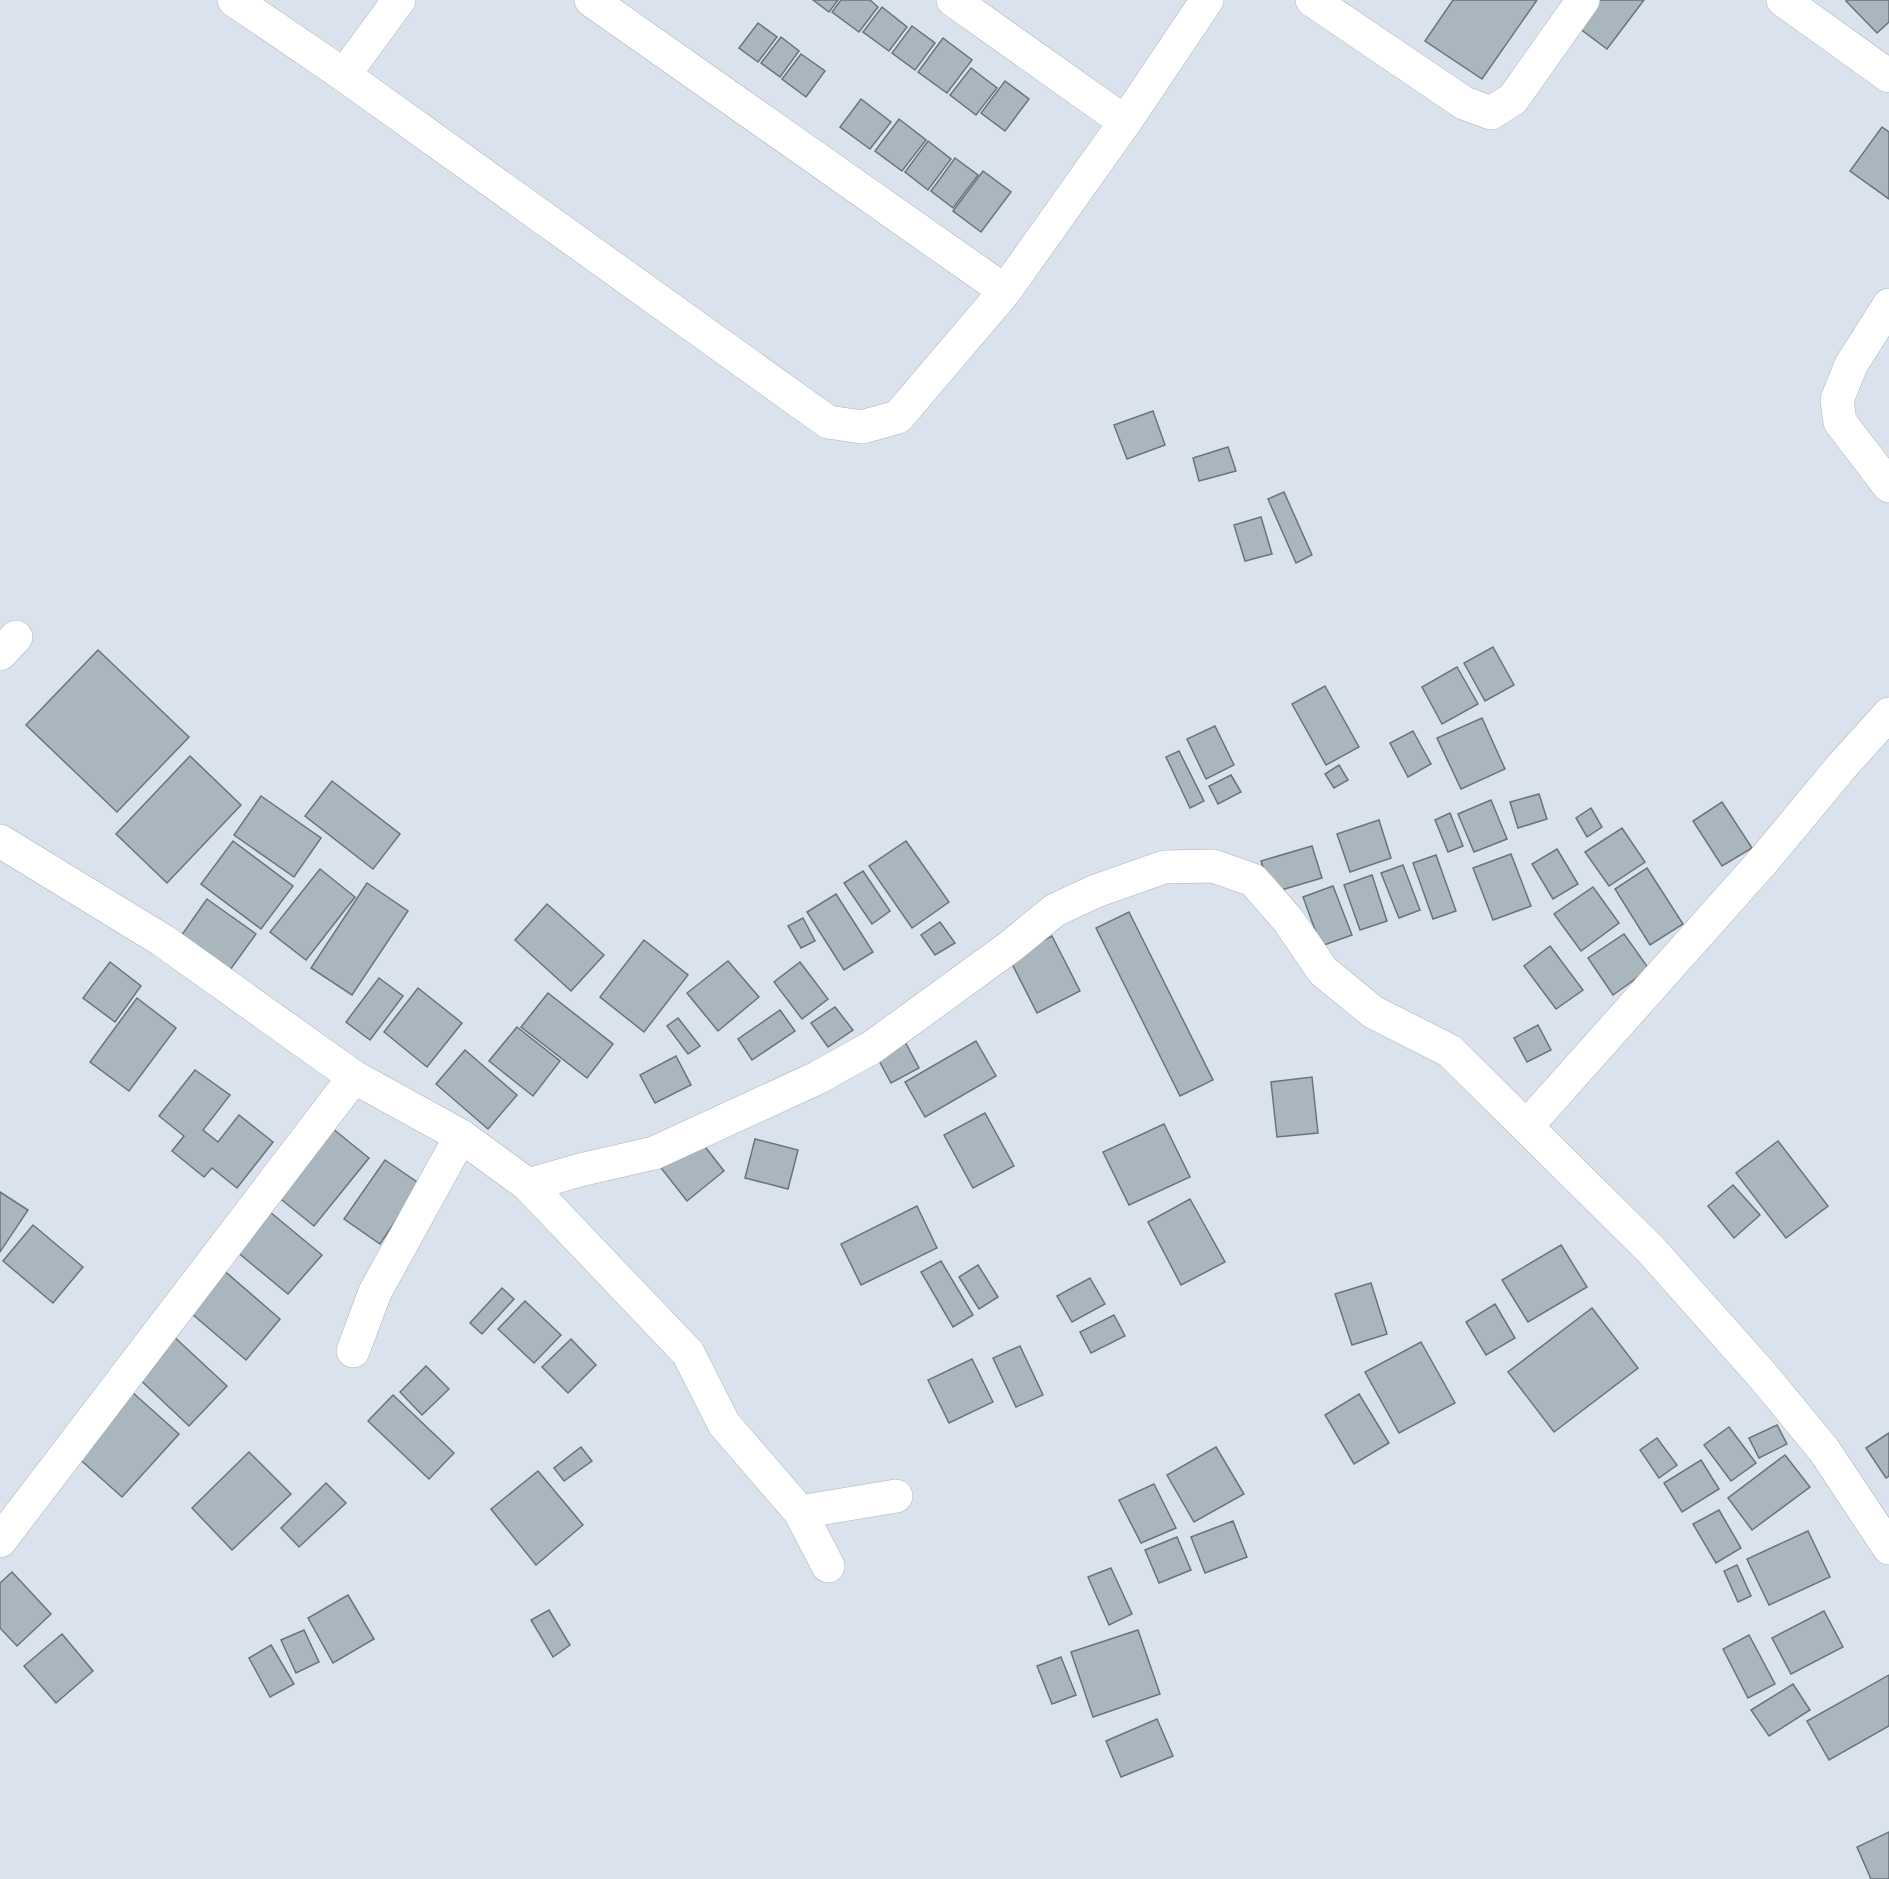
<svg xmlns="http://www.w3.org/2000/svg" width="1889" height="1879" viewBox="0 0 1889 1879" font-family="'Golos Text',sans-serif">
<style>
.building{fill:#a9b6be;stroke:#69757d;stroke-width:1.5}
.lines{fill:none;stroke-linecap:round;stroke-linejoin:round}
.minor-casing{stroke:#acb3bf;stroke-width:34}
.minor{stroke:#fff;stroke-width:33}
</style>
<rect width="100%" height="100%" fill="#dae2ee"/>
<g class="building">
<polygon points="813,0 838,0 829,12"/>
<polygon points="841,0 870,0 878,7 859,32 832,12"/>
<polygon points="1453,0 1537,0 1482,79 1425,41"/>
<polygon points="1600,0 1644,0 1607,49 1579,28"/>
<polygon points="1847,0 1889,0 1889,22 1877,33 1846,1"/>
<polygon points="882,7 907,27 889,51 863,32"/>
<polygon points="758,23 777,37 758,62 739,48"/>
<polygon points="912,26 935,43 915,70 892,53"/>
<polygon points="781,37 799,51 780,77 761,63"/>
<polygon points="943,38 972,60 947,93 918,72"/>
<polygon points="801,54 825,71 806,97 782,79"/>
<polygon points="971,68 997,88 976,115 950,95"/>
<polygon points="1005,81 1029,99 1005,131 981,113"/>
<polygon points="861,99 891,122 870,149 840,127"/>
<polygon points="899,119 926,140 902,171 875,151"/>
<polygon points="1882,127 1889,132 1889,199 1850,171"/>
<polygon points="928,141 951,159 928,190 905,172"/>
<polygon points="955,158 978,175 953,208 931,191"/>
<polygon points="983,171 1011,192 981,232 953,211"/>
<polygon points="1153,411 1165,445 1127,459 1114,425"/>
<polygon points="1228,447 1236,471 1199,481 1193,458"/>
<polygon points="1284,492 1312,555 1296,563 1268,499"/>
<polygon points="1261,517 1272,554 1245,561 1234,525"/>
<polygon points="1493,647 1514,685 1485,701 1464,663"/>
<polygon points="98,650 189,737 117,812 26,725"/>
<polygon points="1457,667 1478,704 1442,724 1422,687"/>
<polygon points="1325,686 1359,747 1326,765 1292,704"/>
<polygon points="1482,718 1505,769 1461,789 1437,738"/>
<polygon points="1215,726 1234,765 1206,779 1187,739"/>
<polygon points="1413,731 1431,764 1408,777 1390,743"/>
<polygon points="1179,751 1204,801 1190,808 1166,757"/>
<polygon points="190,756 241,805 167,883 116,834"/>
<polygon points="1339,765 1348,780 1334,788 1325,774"/>
<polygon points="1231,775 1241,792 1218,804 1209,786"/>
<polygon points="332,781 400,834 373,869 305,816"/>
<polygon points="1539,794 1547,819 1518,828 1510,802"/>
<polygon points="261,796 321,838 294,877 234,835"/>
<polygon points="1491,800 1507,839 1474,852 1458,814"/>
<polygon points="1722,802 1752,848 1722,866 1693,821"/>
<polygon points="1591,808 1602,827 1587,837 1576,818"/>
<polygon points="1450,813 1463,846 1448,852 1435,820"/>
<polygon points="1379,820 1391,858 1350,872 1337,834"/>
<polygon points="1622,828 1645,862 1609,886 1585,852"/>
<polygon points="233,841 293,886 261,929 201,884"/>
<polygon points="906,841 949,902 912,928 869,866"/>
<polygon points="1312,846 1322,878 1271,893 1261,861"/>
<polygon points="1557,849 1578,884 1553,899 1532,864"/>
<polygon points="1511,854 1531,906 1493,920 1473,868"/>
<polygon points="1436,855 1456,911 1433,919 1413,863"/>
<polygon points="1403,865 1420,910 1399,918 1381,873"/>
<polygon points="1647,868 1683,924 1650,945 1615,889"/>
<polygon points="320,869 355,897 306,960 270,932"/>
<polygon points="863,871 890,911 872,924 844,883"/>
<polygon points="1372,875 1387,921 1360,930 1344,885"/>
<polygon points="367,883 408,911 352,995 311,968"/>
<polygon points="1333,886 1352,935 1321,946 1303,897"/>
<polygon points="1593,887 1619,923 1581,951 1554,914"/>
<polygon points="836,894 873,952 844,970 807,912"/>
<polygon points="207,899 256,934 230,970 181,936"/>
<polygon points="547,904 604,955 571,991 515,940"/>
<polygon points="1129,912 1213,1080 1180,1096 1096,928"/>
<polygon points="803,918 815,941 801,948 788,926"/>
<polygon points="940,922 955,943 935,955 921,935"/>
<polygon points="1624,934 1649,969 1613,995 1588,958"/>
<polygon points="1052,936 1080,991 1037,1013 1009,958"/>
<polygon points="644,940 688,975 644,1032 600,997"/>
<polygon points="1550,946 1583,990 1556,1009 1524,966"/>
<polygon points="728,961 759,997 718,1031 687,993"/>
<polygon points="110,962 141,986 115,1022 83,998"/>
<polygon points="800,962 828,999 802,1019 774,982"/>
<polygon points="379,978 403,996 370,1040 346,1022"/>
<polygon points="418,988 462,1023 427,1067 384,1032"/>
<polygon points="548,993 613,1044 587,1078 521,1027"/>
<polygon points="137,998 176,1028 129,1091 90,1062"/>
<polygon points="835,1007 853,1030 828,1047 811,1023"/>
<polygon points="780,1010 795,1031 752,1060 738,1039"/>
<polygon points="678,1018 700,1046 688,1054 667,1026"/>
<polygon points="1538,1025 1551,1050 1527,1062 1514,1038"/>
<polygon points="517,1027 560,1061 533,1096 489,1061"/>
<polygon points="903,1038 919,1068 891,1083 875,1053"/>
<polygon points="976,1041 996,1076 925,1117 905,1082"/>
<polygon points="465,1050 517,1095 488,1129 436,1084"/>
<polygon points="676,1056 691,1085 655,1103 640,1075"/>
<polygon points="195,1070 230,1095 203,1130 218,1142 239,1115 273,1142 237,1188 212,1168 204,1177 172,1151 184,1136 159,1116"/>
<polygon points="1312,1077 1318,1133 1277,1137 1271,1082"/>
<polygon points="985,1113 1014,1166 973,1188 944,1135"/>
<polygon points="327,1124 369,1158 314,1226 272,1192"/>
<polygon points="1164,1124 1190,1177 1129,1205 1103,1152"/>
<polygon points="699,1139 724,1171 687,1201 661,1168"/>
<polygon points="755,1139 798,1150 788,1189 745,1178"/>
<polygon points="1778,1141 1828,1206 1786,1238 1736,1173"/>
<polygon points="385,1160 420,1184 380,1244 344,1219"/>
<polygon points="1733,1185 1760,1215 1734,1238 1708,1206"/>
<polygon points="0,1192 28,1210 0,1252"/>
<polygon points="1190,1199 1225,1262 1181,1285 1148,1222"/>
<polygon points="917,1206 937,1248 861,1285 841,1244"/>
<polygon points="264,1207 322,1255 288,1294 231,1247"/>
<polygon points="33,1225 83,1267 53,1303 3,1261"/>
<polygon points="1561,1245 1587,1287 1528,1322 1502,1280"/>
<polygon points="941,1261 973,1315 953,1327 921,1272"/>
<polygon points="978,1265 998,1297 979,1309 959,1277"/>
<polygon points="221,1268 280,1319 246,1360 185,1308"/>
<polygon points="1090,1278 1105,1304 1072,1322 1057,1296"/>
<polygon points="1371,1283 1387,1334 1352,1345 1335,1294"/>
<polygon points="502,1288 514,1299 482,1334 470,1323"/>
<polygon points="525,1301 561,1335 534,1363 498,1329"/>
<polygon points="1495,1304 1515,1338 1486,1355 1466,1322"/>
<polygon points="1592,1308 1638,1368 1554,1432 1508,1372"/>
<polygon points="1114,1315 1125,1336 1091,1353 1080,1332"/>
<polygon points="170,1333 227,1386 189,1426 132,1372"/>
<polygon points="571,1339 596,1365 568,1393 542,1367"/>
<polygon points="1421,1342 1455,1403 1399,1433 1365,1372"/>
<polygon points="1020,1346 1043,1395 1016,1407 993,1358"/>
<polygon points="972,1359 993,1402 949,1423 928,1380"/>
<polygon points="426,1366 449,1389 422,1415 400,1392"/>
<polygon points="132,1392 179,1434 122,1497 75,1455"/>
<polygon points="1359,1394 1389,1443 1354,1464 1325,1415"/>
<polygon points="393,1395 454,1453 429,1479 368,1421"/>
<polygon points="1777,1425 1787,1444 1759,1458 1749,1438"/>
<polygon points="1729,1427 1756,1463 1731,1481 1704,1445"/>
<polygon points="1889,1433 1889,1476 1886,1478 1866,1448"/>
<polygon points="1657,1438 1677,1465 1659,1478 1640,1450"/>
<polygon points="581,1447 592,1461 564,1481 554,1468"/>
<polygon points="1216,1447 1244,1494 1194,1522 1167,1475"/>
<polygon points="249,1452 291,1494 232,1550 192,1508"/>
<polygon points="1785,1455 1810,1487 1752,1530 1728,1498"/>
<polygon points="1701,1460 1719,1489 1682,1512 1664,1483"/>
<polygon points="538,1471 583,1525 536,1565 491,1509"/>
<polygon points="326,1483 346,1503 299,1547 281,1528"/>
<polygon points="1154,1484 1176,1528 1141,1543 1119,1500"/>
<polygon points="1719,1510 1741,1548 1716,1563 1693,1524"/>
<polygon points="1233,1521 1247,1557 1205,1573 1191,1537"/>
<polygon points="1808,1531 1830,1577 1769,1605 1747,1559"/>
<polygon points="1177,1537 1191,1570 1159,1583 1145,1550"/>
<polygon points="1737,1565 1751,1596 1738,1602 1724,1571"/>
<polygon points="1111,1568 1132,1614 1109,1625 1088,1577"/>
<polygon points="12,1572 51,1614 17,1646 0,1628 0,1583"/>
<polygon points="348,1595 374,1639 333,1663 308,1618"/>
<polygon points="549,1610 570,1645 553,1657 531,1620"/>
<polygon points="1824,1611 1843,1647 1791,1674 1772,1638"/>
<polygon points="304,1630 319,1662 296,1673 281,1640"/>
<polygon points="1138,1630 1160,1694 1093,1717 1071,1652"/>
<polygon points="62,1634 93,1671 56,1703 24,1666"/>
<polygon points="1749,1635 1775,1684 1748,1698 1723,1649"/>
<polygon points="271,1645 294,1684 270,1697 249,1658"/>
<polygon points="1061,1657 1076,1695 1052,1704 1037,1666"/>
<polygon points="1889,1675 1889,1726 1829,1760 1807,1721"/>
<polygon points="1793,1684 1810,1710 1769,1736 1751,1710"/>
<polygon points="1157,1719 1173,1756 1121,1777 1106,1741"/>
<polygon points="1889,1832 1889,1879 1871,1879 1857,1847"/>
</g>
<g class="lines">
<defs>
<g id="minor">
<polyline points="234,0 344,75"/>
<polyline points="399,0 344,75 828,422 862,427 898,417 1005,291 1125,122 1207,0"/>
<polyline points="591,0 1005,291"/>
<polyline points="953,0 1125,122"/>
<polyline points="1312,0 1464,103 1491,113 1513,99 1583,0"/>
<polyline points="1783,0 1889,76"/>
<polyline points="1889,305 1851,365 1837,400 1840,422 1889,486"/>
<polyline points="0,654 16,637"/>
<polyline points="0,841 162,940 354,1077 461,1136 528,1185 580,1170 654,1153 817,1078 871,1048 1011,946 1055,910 1096,891 1164,867 1213,866 1253,880 1288,920 1323,971 1373,1012 1450,1051 1652,1251 1763,1376 1824,1450 1889,1548"/>
<polyline points="1527,1126 1764,860 1842,766 1889,714"/>
<polyline points="528,1185 688,1353 724,1424 800,1512 828,1566"/>
<polyline points="353,1351 375,1292 461,1136"/>
<polyline points="800,1512 896,1496"/>
<polyline points="0,1541 354,1077"/>
</g>
</defs>
<use href="#minor" class="minor-casing"/>
<use href="#minor" class="minor"/>
</g>
</svg>
